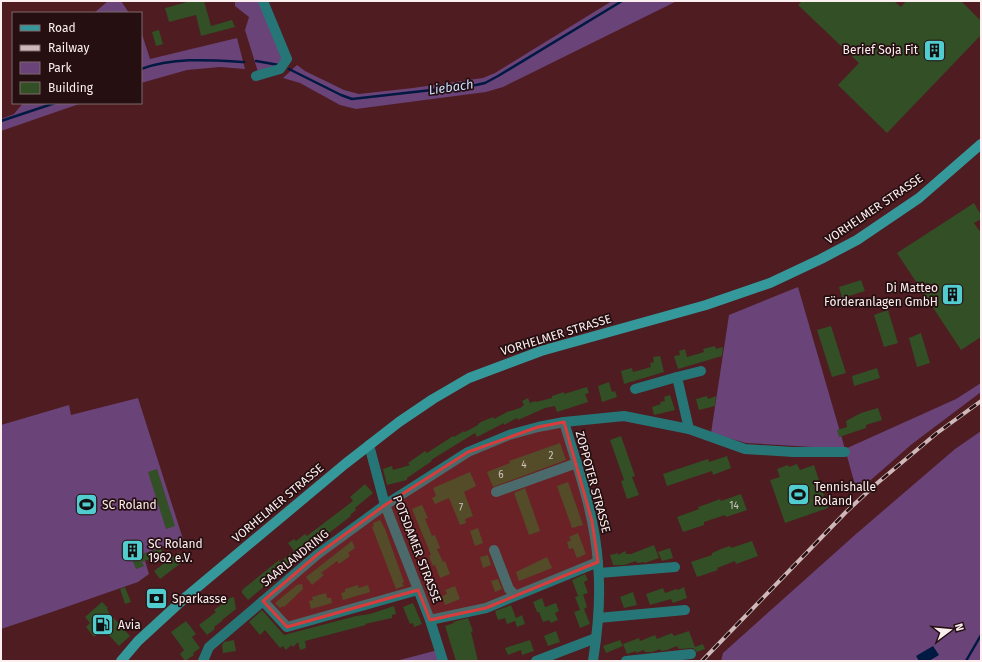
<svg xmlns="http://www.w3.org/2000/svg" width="982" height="662" viewBox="0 0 982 662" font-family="'Fira Sans',sans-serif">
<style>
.green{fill:#6a4378}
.water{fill:#001942}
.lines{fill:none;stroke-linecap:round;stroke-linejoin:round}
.stream{stroke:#001942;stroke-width:2.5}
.building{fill:#324f25}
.minor{stroke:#277677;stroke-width:10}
.secondary{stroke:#35999b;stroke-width:10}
.rail-casing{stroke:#cfb8b9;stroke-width:4}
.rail{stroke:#260f11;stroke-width:2.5;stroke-dasharray:8;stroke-linecap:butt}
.marked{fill:#da3c3c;fill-opacity:0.2;stroke:#da3c3c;stroke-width:3;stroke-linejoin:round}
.labels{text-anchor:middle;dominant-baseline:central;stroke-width:3.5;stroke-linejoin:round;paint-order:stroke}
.number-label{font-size:10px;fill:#cac7bc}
.poi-label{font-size:12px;fill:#fcefef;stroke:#260f11;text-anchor:start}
.street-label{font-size:12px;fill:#fcefef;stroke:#260f11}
.water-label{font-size:13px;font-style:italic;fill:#c4ddff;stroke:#260f11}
</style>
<rect width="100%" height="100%" fill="#4e1c21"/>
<g class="green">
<polygon points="108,1 121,1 129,13 94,13"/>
<polygon points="235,1 259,1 283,56 279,67 258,72 245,30 249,17 235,6"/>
<polygon points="612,1 677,1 503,87 486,92 356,109 340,105 300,83 283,78 297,65 305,71 344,90 359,94 413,88 483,78 495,73"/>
<polygon points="141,31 150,59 237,38 245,69 220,67 187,70 141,83"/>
<polygon points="23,103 82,103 1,131 1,119 14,114"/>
<polygon points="798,287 845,449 956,399 981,383 981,392 912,444 857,492 845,449 746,443 711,433 729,315"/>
<polygon points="138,398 183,539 143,554 149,574 138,582 49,613 1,629 1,425 69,405 71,415"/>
<polygon points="981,431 981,661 721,661 723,653 856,534 955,449"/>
<polygon points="438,650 441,661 396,661"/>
</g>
<polygon class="water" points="933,646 939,655 929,661 919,661 916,656"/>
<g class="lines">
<g class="stream">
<polyline points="256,61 279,65"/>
<path d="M141,69c33,-12 69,-9 103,-7"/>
<polyline points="289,69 341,95 352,99 476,85 485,83 498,76 622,1"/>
<polyline points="1,121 55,103"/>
<polyline points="966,661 981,635"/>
</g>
</g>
<g class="building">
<polygon points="191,1 204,1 211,26 232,20 235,27 201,36 196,15 169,22 165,8"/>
<polygon points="802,1 894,1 901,7 906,1 961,1 981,21 981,35 887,133 838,85 859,63 798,5"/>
<polygon points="159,30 163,44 156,46 152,32"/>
<polygon points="974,203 981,215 981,219 974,223 981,233 981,337 961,350 897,253"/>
<polygon points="861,280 865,291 842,298 839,287"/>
<polygon points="888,310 898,343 884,347 874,315"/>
<polygon points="831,326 846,373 832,377 817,330"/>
<polygon points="921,333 930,363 917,367 909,338"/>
<polygon points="715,346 716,349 723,347 722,356 678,369 674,356 680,355 679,351 685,349 687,357 704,352 703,349"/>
<polygon points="660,356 664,372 624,384 621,371 632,368 633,372 651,367 650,363 654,362 653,357"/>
<polygon points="877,368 880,378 854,386 852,376"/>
<polygon points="609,382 612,392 615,391 617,397 602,402 598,386"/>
<polygon points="587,387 589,393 585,394 588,402 557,412 555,406 545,408 518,420 517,418 504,425 504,423 477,437 475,433 431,460 432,461 407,478 407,480 387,485 383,469 392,466 393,470 410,465 408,463 425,451 427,453 453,436 454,437 464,431 465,432 478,425 478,424 481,422 493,417 494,419 507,412 520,408 524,405 522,401 528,398 530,403 535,401 536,402 552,398 552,396 564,392 564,394"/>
<polygon points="670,395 675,410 654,415 652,407 661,404 660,402 665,401 664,397"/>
<polygon points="707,396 708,399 716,396 715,406 699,410 696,399"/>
<polygon points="878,408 882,420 866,425 866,428 839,437 837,430 847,427 846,421 861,413"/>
<polygon points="621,436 635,476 632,477 639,495 627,499 621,481 624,480 610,440"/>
<polygon points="560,443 566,460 493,487 487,472 510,463 509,461"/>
<polygon points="727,456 731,468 713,475 712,471 667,486 663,474 708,459 709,462"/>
<polygon points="797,464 800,470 814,465 828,508 785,523 770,480 780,477 777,469 788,465 789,467"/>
<polygon points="157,469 175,526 166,529 148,472"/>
<polygon points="470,472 476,486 464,492 473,516 465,519 466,523 460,525 449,498 435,504 432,498 436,496 433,488"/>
<polygon points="568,482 583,525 572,528 557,486"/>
<polygon points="365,484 373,493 355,508 356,510 350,515 351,516 285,567 286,568 248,600 242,593 242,590 279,560 280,562 294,551 288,543 294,539 296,541 305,534 307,536 353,501 350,497"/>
<polygon points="525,488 540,531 529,535 514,493"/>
<polygon points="741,494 747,510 726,517 725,515 704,522 704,525 683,532 677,517 699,509 698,507 704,505 720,499 721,501"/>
<polygon points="422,505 428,518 425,519 432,536 435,535 440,548 437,549 443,562 445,561 450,574 440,578 435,565 433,566 430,559 429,556 431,555 412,509"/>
<polygon points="380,520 385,529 404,582 402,583 404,586 396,589 372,527 374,526 373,523"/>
<polygon points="478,528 483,543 475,546 470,531"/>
<polygon points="578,533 586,554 577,558 573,548 569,549 567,542 571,540 569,537"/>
<polygon points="135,539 140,555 161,548 163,554 142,562 144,566 136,569 132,559 130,559 125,543"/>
<polygon points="352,541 355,548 348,553 350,556 339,564 337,561 321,573 324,575 312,585 306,577"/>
<polygon points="752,541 758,556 736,564 735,561 717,568 718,570 697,577 691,562 712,555 712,553 721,549 730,546 731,548"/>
<polygon points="654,545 659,558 645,563 644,562 637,563 636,561 624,565 613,565 610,555 618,553 618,555 625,551 626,554 631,554"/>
<polygon points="670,548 673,558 662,561 658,552"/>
<polygon points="179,552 185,560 160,579 154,571"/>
<polygon points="488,555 491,565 483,568 480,557"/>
<polygon points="547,557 552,568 519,581 516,572"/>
<polygon points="585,574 588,580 584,582 588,593 578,596 572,580"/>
<polygon points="498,579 502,589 495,592 491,581"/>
<polygon points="302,584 303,589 284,607 283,606 280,608 275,603 297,585"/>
<polygon points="358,585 359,588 368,585 370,592 343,600 341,593 345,592 345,589"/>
<polygon points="455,586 460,599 445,605 442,596 447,594 445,590"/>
<polygon points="125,587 131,602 125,604 120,589"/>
<polygon points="684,587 687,598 673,603 671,599 650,605 646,594 663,588 665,593 676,589 678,590"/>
<polygon points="633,592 637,605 624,608 620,597"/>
<polygon points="326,593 327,598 331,598 332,603 311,609 309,601 313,600 312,597"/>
<polygon points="583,594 587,607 584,609 590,624 580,628 574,612 580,610 575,597"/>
<polygon points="234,597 236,609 222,620 222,621 214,627 215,629 207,635 199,625 216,612 214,610 230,598"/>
<polygon points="542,598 545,607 556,603 559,611 555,613 558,620 551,623 549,620 543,622 539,612 537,612 533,602"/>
<polygon points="102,602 108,608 107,609 110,614 130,636 119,646 103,629 94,637 86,627 90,623 85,617"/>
<polygon points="413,603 422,624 414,627 413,623 410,624 403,607"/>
<polygon points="511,605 516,618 522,615 525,624 517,627 515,621 507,624 505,618 498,620 495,611"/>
<polygon points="394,606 396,614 392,615 392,618 365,624 366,625 305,641 306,648 300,650 298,642 293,647 291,645 286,650 283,646 280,648 265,630 260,635 249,622 262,610 284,635 356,616 370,614"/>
<polygon points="468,618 473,631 471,632 478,661 456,661 445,626 454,623 453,622"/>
<polygon points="186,621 196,634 192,637 200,648 193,653 194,655 185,661 180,654 184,650 171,632"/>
<polygon points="556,631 560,642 548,646 544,636"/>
<polygon points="689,631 695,647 703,644 705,649 697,652 693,648 679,649 677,646 667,650 661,651 660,649 652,652 645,652 644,650 636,653 636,651 627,654 623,644 639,638 640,641 655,635 657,639 672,633 674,636"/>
<polygon points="234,640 236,651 223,653 222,645 224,642"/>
<polygon points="530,640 534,651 522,655 521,650 508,655 505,648"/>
<polygon points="620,640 623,646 606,653 603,646"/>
</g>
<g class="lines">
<g class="minor">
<polyline points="256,76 280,69 287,59 263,1"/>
<polyline points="635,389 677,377"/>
<path d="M564,422c14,46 31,94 34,142 3,32 0,65 -5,97"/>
<polyline points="689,429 677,377 701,371"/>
<polyline points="369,445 385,505 430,620 443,661"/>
<polyline points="496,492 577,463"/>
<polyline points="494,550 509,589 515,595"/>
<polyline points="599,573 675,567"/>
<polyline points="418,590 287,627 263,601 318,554 385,505 468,452 509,435 538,427 564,422 624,416 689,429 745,449 793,452 845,452"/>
<polyline points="598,618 685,610"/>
<polyline points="430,620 486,608 598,562"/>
<polyline points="203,661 209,647 263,601"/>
<polyline points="536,661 596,638"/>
<polyline points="626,661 691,654"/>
</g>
<polyline class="secondary" points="121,661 138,641 187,596 345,464 399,422 433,399 469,378 541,351 706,305 770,283 821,259 857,240 919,198 981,144"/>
<defs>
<polyline id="rail" points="702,661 846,512 875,485 937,433 981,401"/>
</defs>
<use href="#rail" class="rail-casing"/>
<use href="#rail" class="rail"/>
</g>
<path class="marked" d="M564,422l28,99 6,41 -112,46 -56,12 -12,-30 -131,37 -24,-26 55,-47 67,-49 83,-53 70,-25z"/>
<defs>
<symbol id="building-square" viewBox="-11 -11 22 22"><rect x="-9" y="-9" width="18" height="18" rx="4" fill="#52cdcf" stroke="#260f11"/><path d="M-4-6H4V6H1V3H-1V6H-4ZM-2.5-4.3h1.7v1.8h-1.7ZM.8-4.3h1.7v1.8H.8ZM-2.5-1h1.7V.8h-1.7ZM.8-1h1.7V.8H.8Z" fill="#111"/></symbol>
<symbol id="stadium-square" viewBox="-11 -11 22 22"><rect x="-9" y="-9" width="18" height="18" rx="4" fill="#52cdcf" stroke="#260f11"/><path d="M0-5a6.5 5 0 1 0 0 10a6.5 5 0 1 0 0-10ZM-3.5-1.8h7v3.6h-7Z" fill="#111"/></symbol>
<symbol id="bank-square" viewBox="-11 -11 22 22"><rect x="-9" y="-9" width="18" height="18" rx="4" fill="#52cdcf" stroke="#260f11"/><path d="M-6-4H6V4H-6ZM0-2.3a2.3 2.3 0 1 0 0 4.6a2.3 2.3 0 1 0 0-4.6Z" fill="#111"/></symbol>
<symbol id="fuel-square" viewBox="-11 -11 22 22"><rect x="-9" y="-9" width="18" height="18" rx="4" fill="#52cdcf" stroke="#260f11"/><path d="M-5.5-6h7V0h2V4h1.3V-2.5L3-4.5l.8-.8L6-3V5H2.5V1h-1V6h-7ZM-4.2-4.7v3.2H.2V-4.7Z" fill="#111"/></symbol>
</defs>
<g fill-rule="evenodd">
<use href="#building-square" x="922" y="38" width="25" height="25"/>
<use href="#building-square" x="940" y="282" width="25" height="25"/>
<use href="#stadium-square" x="786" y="482" width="25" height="25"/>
<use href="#stadium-square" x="74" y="492" width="25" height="25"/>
<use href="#building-square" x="120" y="538" width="25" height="25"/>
<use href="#bank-square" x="144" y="586" width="25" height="25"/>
<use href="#fuel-square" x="90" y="612" width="25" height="25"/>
</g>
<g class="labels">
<g class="number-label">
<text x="551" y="456">2</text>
<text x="524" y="465">4</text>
<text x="501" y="475">6</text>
<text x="734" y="506">14</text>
<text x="461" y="508">7</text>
</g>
<g class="poi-label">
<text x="918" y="50" text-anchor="end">Berief Soja Fit</text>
<text x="938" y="288" text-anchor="end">Di Matteo<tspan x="938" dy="14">Förderanlagen GmbH</tspan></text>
<text x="814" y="487">Tennishalle<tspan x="814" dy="14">Roland</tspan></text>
<text x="102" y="505">SC Roland</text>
<text x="148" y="544">SC Roland<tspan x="148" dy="14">1962 e.V.</tspan></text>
<text x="172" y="599">Sparkasse</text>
<text x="118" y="625">Avia</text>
</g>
<g class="street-label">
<text transform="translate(874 209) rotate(-34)">VORHELMER STRASSE</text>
<text transform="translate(556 335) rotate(-17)">VORHELMER STRASSE</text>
<text transform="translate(593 482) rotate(75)">ZOPPOTER STRASSE</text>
<text transform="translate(278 503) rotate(-40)">VORHELMER STRASSE</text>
<text transform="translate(417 549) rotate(69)">POTSDAMER STRASSE</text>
<text transform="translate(295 558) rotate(-39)">SAARLANDRING</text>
</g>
<g class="water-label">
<text transform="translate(451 87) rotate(-8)">Liebach</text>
</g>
</g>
<rect width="982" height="662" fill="none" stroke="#fcefef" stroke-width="4"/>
<rect x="12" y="12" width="130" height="92" fill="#260f11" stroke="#7c696a"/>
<rect x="20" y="25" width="20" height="6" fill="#35999b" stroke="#7c696a"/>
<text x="48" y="32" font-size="12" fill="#fcefef">Road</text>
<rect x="20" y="45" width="20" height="6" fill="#cfb8b9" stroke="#7c696a"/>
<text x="48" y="52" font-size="12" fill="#fcefef">Railway</text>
<rect x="20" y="62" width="20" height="12" fill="#6a4378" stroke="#7c696a"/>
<text x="48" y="72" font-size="12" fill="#fcefef">Park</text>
<rect x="20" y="82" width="20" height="12" fill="#324f25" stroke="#7c696a"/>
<text x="48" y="92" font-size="12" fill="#fcefef">Building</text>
<g transform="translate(950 630) rotate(74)" stroke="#260f11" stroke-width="3" paint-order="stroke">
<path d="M0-3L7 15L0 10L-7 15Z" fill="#fcefef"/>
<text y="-6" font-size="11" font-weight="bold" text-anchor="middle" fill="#fcefef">N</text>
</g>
</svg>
